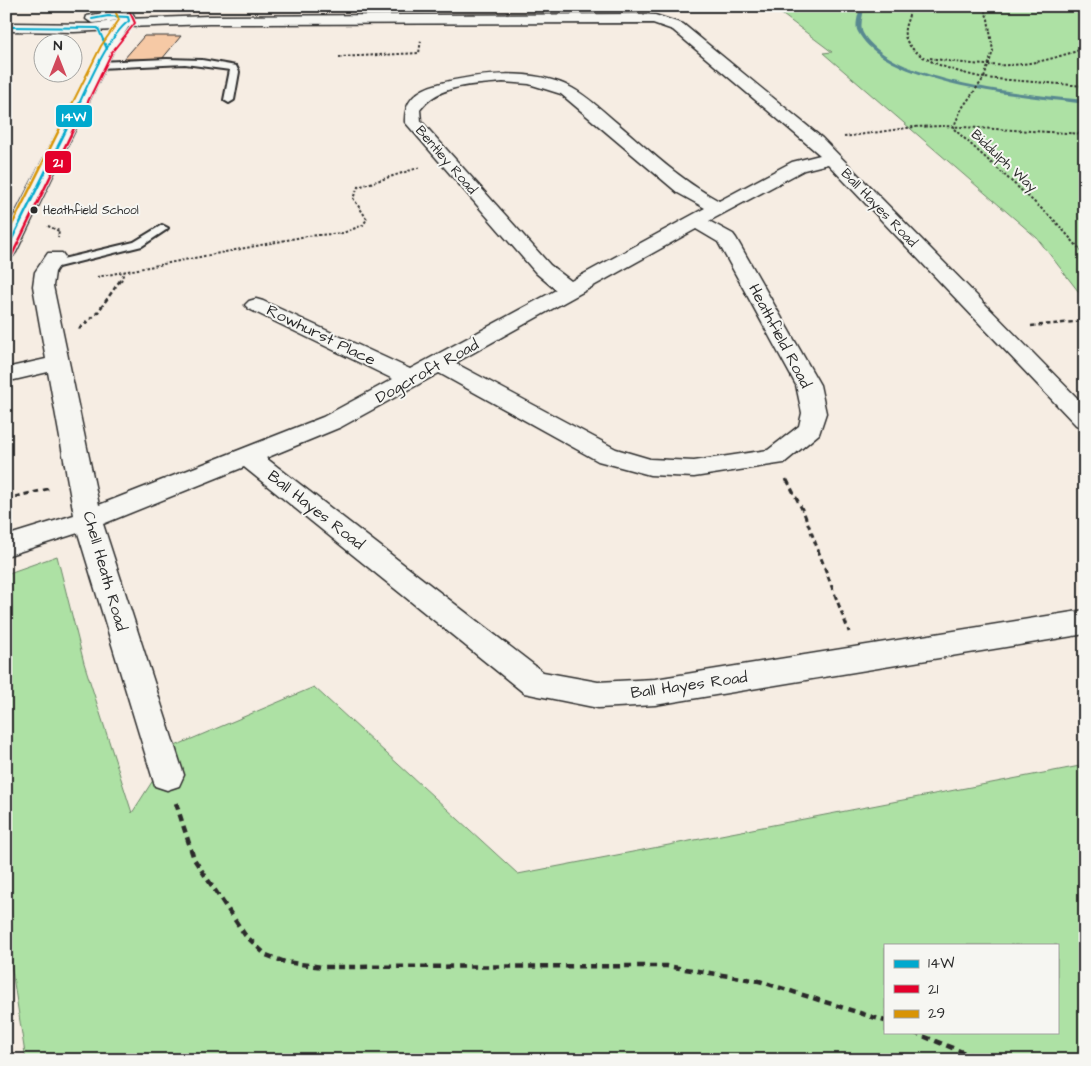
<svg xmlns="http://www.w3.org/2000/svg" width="1091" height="1066" viewBox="0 0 1091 1066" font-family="'Architects Daughter',sans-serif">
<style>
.green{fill:#ade1a4;stroke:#6c8668;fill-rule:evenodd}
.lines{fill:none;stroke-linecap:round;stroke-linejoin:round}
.stream{fill:#598990;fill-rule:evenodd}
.building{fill:#f6c9a5;stroke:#2b2b2b}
.lane-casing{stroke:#2b2b2b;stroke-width:4}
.street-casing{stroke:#2b2b2b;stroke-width:3}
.secondary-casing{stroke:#2b2b2b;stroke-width:3}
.path-far3{stroke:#2b2b2b;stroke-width:2;stroke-dasharray:2.5 2;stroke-linecap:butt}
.path-far2{stroke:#2b2b2b;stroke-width:2.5;stroke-dasharray:4.5 3;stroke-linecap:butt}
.path-far1{stroke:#2b2b2b;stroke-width:3;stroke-dasharray:5.5 4;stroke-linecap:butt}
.path{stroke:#2b2b2b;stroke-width:4.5;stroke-dasharray:7 5;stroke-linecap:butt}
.lane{fill:#f6f6f2;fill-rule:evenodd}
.street{fill:#f6f6f2;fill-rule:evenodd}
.secondary{fill:#f6f6f2;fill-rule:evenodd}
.bus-1-far1-casing{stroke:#f6f6f2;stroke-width:4}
.bus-1-casing{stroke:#f6f6f2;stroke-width:5}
.bus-2-far1-casing{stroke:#f6f6f2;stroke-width:4}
.bus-2-casing{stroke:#f6f6f2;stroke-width:5}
.bus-3-far1-casing{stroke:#f6f6f2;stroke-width:4}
.bus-3-casing{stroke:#f6f6f2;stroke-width:5}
.bus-1-far1{stroke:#00a9ce;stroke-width:2}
.bus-1{stroke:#00a9ce;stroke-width:2.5}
.bus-2-far1{stroke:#e4002b;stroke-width:2}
.bus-2{stroke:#e4002b;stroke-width:2.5}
.bus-3-far1{stroke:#d89406;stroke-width:2}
.bus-3{stroke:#d89406;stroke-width:2.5}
.bus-dot{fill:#2b2b2b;stroke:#f6f6f2;stroke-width:2}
.labels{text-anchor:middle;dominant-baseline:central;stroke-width:4;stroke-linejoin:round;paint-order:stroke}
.far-bus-label{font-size:12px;fill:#2b2b2b;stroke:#f6f6f2;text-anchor:start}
.far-street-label{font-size:14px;fill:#2b2b2b;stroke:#f6f6f2}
.street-label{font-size:16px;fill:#2b2b2b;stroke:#f6f6f2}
.line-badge{stroke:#f6f6f2;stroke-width:2}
.badge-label{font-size:14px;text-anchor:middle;font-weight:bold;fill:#fff}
</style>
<rect width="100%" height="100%" fill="#f6ede3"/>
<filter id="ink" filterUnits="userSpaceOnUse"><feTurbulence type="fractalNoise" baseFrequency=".02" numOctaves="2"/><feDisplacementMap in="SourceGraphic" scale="10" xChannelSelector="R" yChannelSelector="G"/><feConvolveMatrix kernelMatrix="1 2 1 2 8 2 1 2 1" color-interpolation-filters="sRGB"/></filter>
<g filter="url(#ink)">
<g class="green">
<polygon points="771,6 1085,6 1085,300 1037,238 823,53 832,52"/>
<path d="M57,556l27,107 48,150 43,-67 139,-59 204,187 567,-109v295h-1059l-20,-128v-358zM885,945h172v87h-172z"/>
</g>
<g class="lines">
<path class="stream" d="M860,6h4c0,8 -5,19 -1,27 29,51 167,61 222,67v4c-56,-7 -199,-18 -227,-72 -4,-7 1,-18 2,-26z"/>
</g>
<polygon class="building" points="144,36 181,36 162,59 124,59"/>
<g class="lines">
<defs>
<g id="lane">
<polygon points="167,59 202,60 236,66 239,72 234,100 229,103 224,100 230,70 185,64 99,68 95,65 99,62"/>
<polygon points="162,225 168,228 166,230 142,246 50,269 44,265 46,263 134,242"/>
</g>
<path id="street" d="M636,14l19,1 28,9 139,114 263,268v22l-9,-3 -248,-261 -24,6 -95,51 24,13 3,4 84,147 6,28 -7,21 -35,29 -90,14 -44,-2 -52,-14 -159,-88 -98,54 -75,31 277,214 55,10 57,-3 430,-69v24l-430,71 -57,3 -74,-15 -280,-226 -141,57 81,251 -5,11 -12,4 -12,-4 -77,-253 -72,23v-20l68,-21 -26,-143 -34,8 -8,-2v-10l40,-9 -13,-73 2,-14 13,-19h14l3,4 -10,15 -2,14 46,219 224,-88 70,-38 -144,-70 -4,-4 4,-4 7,-2 7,2 147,68 146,-79 -20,-17 -131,-151c-1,-22 13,-33 33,-38 40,-11 96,-16 134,4 16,9 31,23 45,35 33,28 63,57 102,78l73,-39 28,-7 -147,-125 -20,-7 -444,1 -82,3 -7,-4 7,-4 82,-3zM503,82l26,2 32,10 117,99 27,15 -134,73 -21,-16 -129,-144 -1,-11c18,-26 54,-25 83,-28zM696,229l22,13 78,143 6,28 -3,13 -31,24 -74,11 -44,-2 -34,-10 -161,-86z"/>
<polygon id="secondary" points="108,12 133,14 136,21 129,26 114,49 16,252 13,256 6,258 6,232 100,49 113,30 74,32 12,31 7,30 6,26 12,23 92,24 120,20 92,23 86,19 87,16"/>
</defs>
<use href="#lane" class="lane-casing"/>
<use href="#street" class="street-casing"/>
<use href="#secondary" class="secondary-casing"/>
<g class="path-far3">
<path d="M909,6c3,12 -8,20 -3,33 9,23 56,34 78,39l-22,30 -9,20"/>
<polyline points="983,6 988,19 993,51 984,78 1085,86"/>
<polyline points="339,57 419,53 421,40"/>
<path d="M930,58c45,8 86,12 130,-2 9,-3 18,-4 25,-10"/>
<polyline points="954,129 1055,221 1085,255"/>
<polyline points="844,137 914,127 943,126 1085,134"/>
<polyline points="48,226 59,231 58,238"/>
<polyline points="97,277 307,236 343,233 363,225 367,219 353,198 358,187 421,167"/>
<polyline points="121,281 124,272"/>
</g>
<g class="path-far2">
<polyline points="1031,326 1085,321"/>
<polyline points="79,329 98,312 121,279"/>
<polyline points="786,479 787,482"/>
</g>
<g class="path-far1">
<polyline points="787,480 804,513 849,632"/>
<polyline points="6,499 52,488"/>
</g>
<g class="path">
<polyline points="176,803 194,859 245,935 266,955 285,962 323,967 667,966 759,981 885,1021"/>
<polyline points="913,1032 982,1060"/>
</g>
<use href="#lane" class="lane"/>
<use href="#street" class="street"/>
<use href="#secondary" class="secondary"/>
<defs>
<g id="bus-1-far1">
<polyline points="12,27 98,28 107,49"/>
<path d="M70,124c12,-26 37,-88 59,-103l-1,-4 -20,-1 -16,3"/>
</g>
<polyline id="bus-1" points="6,251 70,122"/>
<polyline id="bus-2-far1" points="77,124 112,52 135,23 127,6"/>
<polyline id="bus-2" points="12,255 77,122"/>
<polyline id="bus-3-far1" points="62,124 101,46 119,20 114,8"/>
<polyline id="bus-3" points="6,237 63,122"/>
</defs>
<use href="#bus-1-far1" class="bus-1-far1-casing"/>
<use href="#bus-1" class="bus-1-casing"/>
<use href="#bus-2-far1" class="bus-2-far1-casing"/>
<use href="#bus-2" class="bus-2-casing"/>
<use href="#bus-3-far1" class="bus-3-far1-casing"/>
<use href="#bus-3" class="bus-3-casing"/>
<use href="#bus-1-far1" class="bus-1-far1"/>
<use href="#bus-1" class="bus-1"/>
<use href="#bus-2-far1" class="bus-2-far1"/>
<use href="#bus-2" class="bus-2"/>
<use href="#bus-3-far1" class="bus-3-far1"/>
<use href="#bus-3" class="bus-3"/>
</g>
</g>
<circle class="bus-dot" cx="34" cy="210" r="4.5"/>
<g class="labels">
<g class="far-bus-label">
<text x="43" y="210">Heathfield School</text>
</g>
<g class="far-street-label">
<text transform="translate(446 160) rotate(49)">Bentley Road</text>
<text transform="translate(1004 161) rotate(43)">Biddulph Way</text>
<text transform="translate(879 208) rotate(46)">Ball Hayes Road</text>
</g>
<g class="street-label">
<text transform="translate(321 335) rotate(26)">Rowhurst Place</text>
<text transform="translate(780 336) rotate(62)">Heathfield Road</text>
<text transform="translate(427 371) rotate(-29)">Dogcroft Road</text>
<text transform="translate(316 510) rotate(38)">Ball Hayes Road</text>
<text transform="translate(105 571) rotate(74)">Chell Heath Road</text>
<text transform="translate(689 685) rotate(-8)">Ball Hayes Road</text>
</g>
</g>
<g class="line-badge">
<rect x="55" y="104" width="38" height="24" rx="5" fill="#00a9ce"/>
<rect x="44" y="150" width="28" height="24" rx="5" fill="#e4002b"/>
</g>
<g class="badge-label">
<text x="74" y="121">14W</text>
<text x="58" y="167">21</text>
</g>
<rect width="1091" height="1066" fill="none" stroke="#f6f6f2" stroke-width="25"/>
<rect x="12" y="12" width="1066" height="1041" fill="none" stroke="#2b2b2b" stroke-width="2" filter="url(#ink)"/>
<rect x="884" y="944" width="175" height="90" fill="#f6f6f2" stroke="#a5a5a2"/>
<rect x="894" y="960" width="25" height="8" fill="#00a9ce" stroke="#a5a5a2"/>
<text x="928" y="968" font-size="15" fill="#2b2b2b">14W</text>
<rect x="894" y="985" width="25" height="8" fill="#e4002b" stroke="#a5a5a2"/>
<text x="928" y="994" font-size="15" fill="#2b2b2b">21</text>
<rect x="894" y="1010" width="25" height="8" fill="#d89406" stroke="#a5a5a2"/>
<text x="928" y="1018" font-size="15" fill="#2b2b2b">29</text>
<g transform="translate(58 58)"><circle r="24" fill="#f6f6f2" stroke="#a5a5a2"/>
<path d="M0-4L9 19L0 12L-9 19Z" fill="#d1495b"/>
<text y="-8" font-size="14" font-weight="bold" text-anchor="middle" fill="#2b2b2b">N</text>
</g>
</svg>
